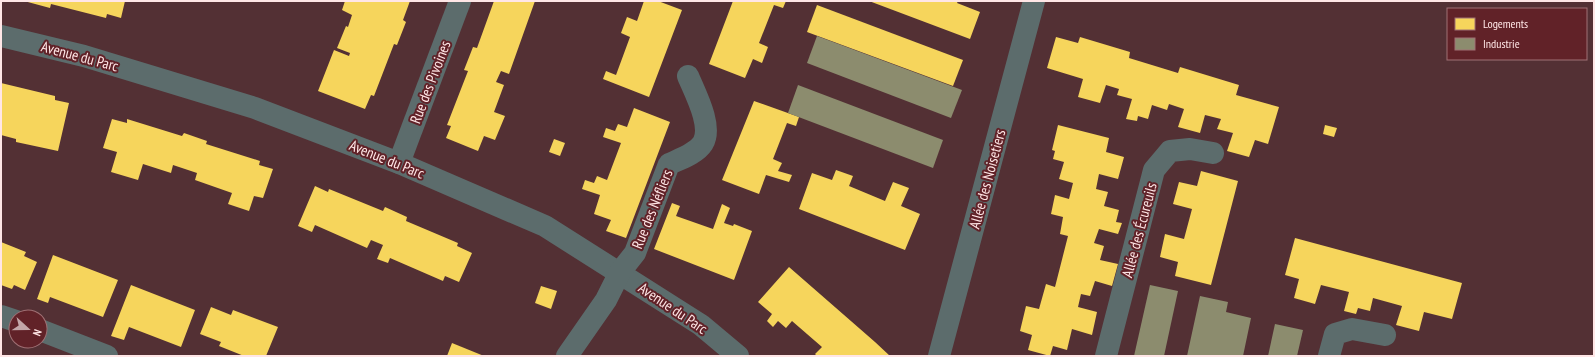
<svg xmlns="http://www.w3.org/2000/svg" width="1595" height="357" viewBox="0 0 1595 357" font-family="'PT Sans Narrow',sans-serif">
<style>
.homes{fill:#f6d55c}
.industry{fill:#8c8c6e}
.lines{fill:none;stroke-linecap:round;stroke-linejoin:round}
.street{stroke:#5c6c6c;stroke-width:22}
.labels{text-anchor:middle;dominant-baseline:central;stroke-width:4;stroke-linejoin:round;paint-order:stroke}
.street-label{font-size:15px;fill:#ffe6e6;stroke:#612228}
</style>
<rect width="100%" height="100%" fill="#533034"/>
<g class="homes">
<polygon points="24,1 125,1 121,18 107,14 106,18 51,4 50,8"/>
<polygon points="345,1 410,1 403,20 406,22 397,45 394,44 374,96 371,95 365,109 318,91 334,50 349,56 350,53 337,48 346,26 348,27 352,15 342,10"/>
<polygon points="494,1 535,1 509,74 501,71 496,82 504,85 494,112 505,116 495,140 484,136 478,151 446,138 451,126 447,125 468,71 464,70 473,47 477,48"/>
<polygon points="644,1 658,1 682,10 649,97 603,79 606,71 616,75 630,37 621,33 627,17 637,21"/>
<polygon points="733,1 786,1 783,8 774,5 759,43 768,47 762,63 753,59 745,78 709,64"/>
<polygon points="869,1 958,1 957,3 980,12 970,39"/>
<polygon points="817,5 963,60 953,86 807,32"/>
<polygon points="1056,37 1078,43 1080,37 1130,52 1129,58 1178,73 1180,67 1239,85 1236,95 1279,107 1268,144 1255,140 1249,157 1227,151 1233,133 1217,129 1221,119 1205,115 1200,133 1178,127 1184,109 1169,104 1167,110 1152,105 1148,119 1138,116 1137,121 1126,119 1132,99 1117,95 1119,89 1106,85 1100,103 1078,97 1083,79 1047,68"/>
<polygon points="1,83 55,96 55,100 69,103 58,151 16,142 16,139 1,135"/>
<polygon points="754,101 799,117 796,126 787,123 773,159 782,163 778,171 792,175 789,182 766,175 759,194 722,180"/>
<polygon points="634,108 670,122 626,238 606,231 611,220 594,214 600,195 582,189 585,180 594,183 597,176 607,180 621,143 603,137 606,128 615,131 618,124 627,127"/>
<polygon points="112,119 127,123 127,119 182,136 184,133 207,141 206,144 260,161 259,165 273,169 263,198 254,196 249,211 228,204 232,193 195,180 197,173 173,165 171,173 143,164 138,180 111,172 117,152 103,148"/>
<polygon points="1058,125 1109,138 1106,152 1124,157 1118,179 1099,174 1096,189 1108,192 1104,206 1119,210 1116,222 1122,223 1118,234 1099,229 1094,243 1104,246 1100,260 1118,264 1112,286 1095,281 1090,296 1081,294 1078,307 1097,312 1092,335 1072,329 1067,350 1053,346 1050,356 1028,350 1032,335 1020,331 1026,306 1039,309 1046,284 1055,287 1068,236 1060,234 1063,217 1051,214 1055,195 1069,199 1073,183 1059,179 1064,162 1053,159 1055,151 1052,150"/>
<polygon points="1325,125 1337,128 1334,137 1323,134"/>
<polygon points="554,139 565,143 560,156 549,152"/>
<polygon points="836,170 853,176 849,186 885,201 893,182 909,188 901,206 920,214 905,250 799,209 812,173 832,180"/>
<polygon points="1201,171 1238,181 1211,285 1175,276 1178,262 1160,257 1165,234 1184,239 1192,209 1173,204 1179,182 1197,186"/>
<polygon points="315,186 328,192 329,189 383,211 385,207 407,217 406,221 458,243 457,246 472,253 459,282 445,276 443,281 390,258 388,263 377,259 383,245 371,240 367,248 315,225 312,232 298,226"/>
<polygon points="672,203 680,206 676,216 713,229 722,204 730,208 724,223 733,226 734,224 752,231 734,280 654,249"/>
<polygon points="1295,238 1462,283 1452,319 1424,312 1419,331 1396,325 1402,306 1373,298 1370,311 1358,308 1356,314 1344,311 1349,292 1321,285 1315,304 1294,298 1299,279 1285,275"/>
<polygon points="1,242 26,252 24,256 37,262 25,290 14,285 12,289 1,285"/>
<polygon points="53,255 118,280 103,317 50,297 48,303 37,299"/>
<polygon points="789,267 875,342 890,356 817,356 815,354 822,347 792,321 786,328 778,321 773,327 767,321 772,314 758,302"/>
<polygon points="131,285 195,310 181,347 129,327 124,340 111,336"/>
<polygon points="541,286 557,291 551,309 535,303"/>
<polygon points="211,307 231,315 233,310 278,327 266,356 244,356 219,346 221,342 200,334"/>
<polygon points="452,343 484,356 447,356"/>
</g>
<g class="industry">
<polygon points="817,36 962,90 951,118 807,63"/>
<polygon points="798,85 943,140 933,168 788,113"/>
<polygon points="1150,285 1178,291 1164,356 1134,356"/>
<polygon points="1200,296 1228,302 1226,312 1251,318 1243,356 1187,356"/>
<polygon points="1275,324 1303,330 1297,356 1268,356"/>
</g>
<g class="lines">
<g class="street">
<polyline points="1,36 84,56 255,108 399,163 545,226 701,325 738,356"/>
<polyline points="399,163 460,1"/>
<polyline points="1,316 16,321"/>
<polyline points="40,330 107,356"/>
<path d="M567,356l39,-56 14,-28 15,-19 34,-89c11,-5 27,-10 34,-21 10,-17 -8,-50 -15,-67"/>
<polyline points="939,356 1034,1"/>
<polyline points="1106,356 1154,170 1170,151 1190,149 1213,153"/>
<polyline points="1329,356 1335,334 1352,329 1385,335"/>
</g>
</g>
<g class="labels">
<g class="street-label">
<text transform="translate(80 56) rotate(15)">Avenue du Parc</text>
<text transform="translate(430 82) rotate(-69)">Rue des Pivoines</text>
<text transform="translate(387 159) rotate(22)">Avenue du Parc</text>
<text transform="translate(987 179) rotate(-75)">Allée des Noisetiers</text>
<text transform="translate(652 209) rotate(-68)">Rue des Néfliers</text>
<text transform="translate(1139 230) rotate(-75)">Allée des Écureuils</text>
<text transform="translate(673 308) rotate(34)">Avenue du Parc</text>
</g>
</g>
<rect width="1595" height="357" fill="none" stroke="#ffe6e6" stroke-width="4"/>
<rect x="1447" y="8" width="140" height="52" fill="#612228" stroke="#a07074"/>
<rect x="1455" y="18" width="20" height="12" fill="#f6d55c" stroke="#a07074"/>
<text x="1483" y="28" font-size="12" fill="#ffe6e6">Logements</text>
<rect x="1455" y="38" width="20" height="12" fill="#8c8c6e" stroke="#a07074"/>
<text x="1483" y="48" font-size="12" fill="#ffe6e6">Industrie</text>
<g transform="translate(28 329) rotate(111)"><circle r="19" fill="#612228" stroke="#a07074"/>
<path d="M0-3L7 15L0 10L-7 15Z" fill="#c3a6a8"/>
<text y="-6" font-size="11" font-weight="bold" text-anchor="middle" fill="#ffe6e6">N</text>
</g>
</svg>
